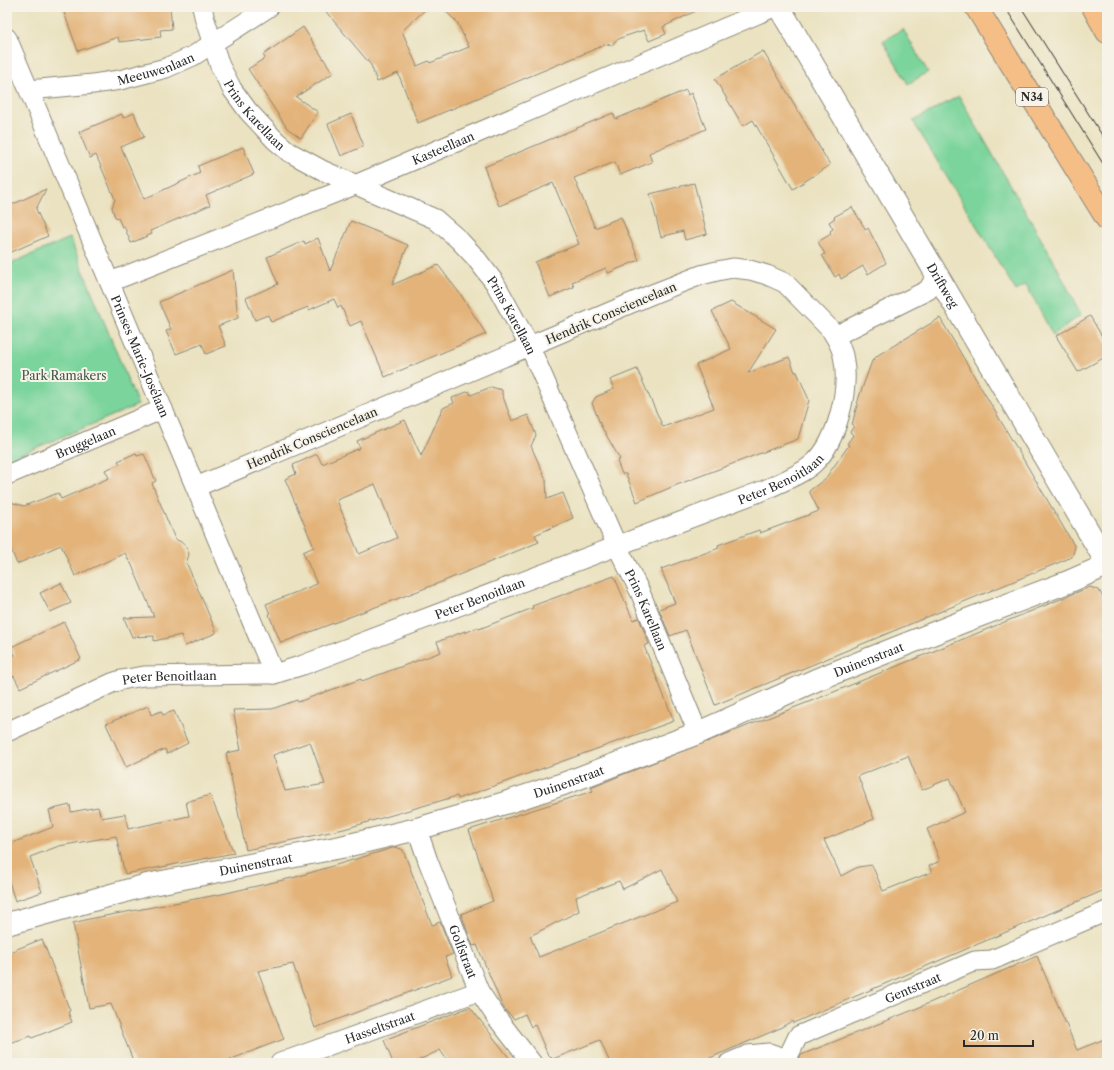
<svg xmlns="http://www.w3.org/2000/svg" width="1114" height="1070" viewBox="0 0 1114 1070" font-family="'Libre Caslon Text',serif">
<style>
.green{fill:#7ad49b;stroke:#528063}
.building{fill:#e3b379;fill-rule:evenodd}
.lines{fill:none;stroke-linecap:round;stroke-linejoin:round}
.minor-casing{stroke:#8a8676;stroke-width:21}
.tertiary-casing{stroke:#8a8676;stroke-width:24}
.primary-casing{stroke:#8a8676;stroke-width:24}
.minor{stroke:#fff;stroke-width:19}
.tertiary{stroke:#fff;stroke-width:22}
.primary{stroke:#f6be87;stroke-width:22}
.tram{stroke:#2b2b2b;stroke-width:1}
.labels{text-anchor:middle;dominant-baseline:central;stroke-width:4;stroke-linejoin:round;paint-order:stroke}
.shield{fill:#f7f3e8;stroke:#686764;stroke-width:1}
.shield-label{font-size:11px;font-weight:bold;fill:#2b2b2b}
.street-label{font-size:12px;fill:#2b2b2b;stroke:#f7f3e8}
.park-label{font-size:12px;fill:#3f5547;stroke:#f7f3e8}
</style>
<rect width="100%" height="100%" fill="#f7f3e8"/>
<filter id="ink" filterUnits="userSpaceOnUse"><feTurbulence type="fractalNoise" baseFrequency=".025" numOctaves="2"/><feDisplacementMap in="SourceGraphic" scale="8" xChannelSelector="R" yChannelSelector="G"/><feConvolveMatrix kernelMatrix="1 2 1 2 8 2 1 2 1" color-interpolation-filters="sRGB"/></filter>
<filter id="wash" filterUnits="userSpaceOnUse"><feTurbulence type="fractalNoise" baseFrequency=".012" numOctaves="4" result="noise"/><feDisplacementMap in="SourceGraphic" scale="16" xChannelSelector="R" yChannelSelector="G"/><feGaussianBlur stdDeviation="0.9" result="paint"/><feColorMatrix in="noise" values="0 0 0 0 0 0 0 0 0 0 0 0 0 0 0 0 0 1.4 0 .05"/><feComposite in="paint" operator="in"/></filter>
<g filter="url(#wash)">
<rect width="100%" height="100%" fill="#eae2c0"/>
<g class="green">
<polygon points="903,29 928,72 908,84 883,41"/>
<polygon points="959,96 1055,263 1081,315 1053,335 1026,285 1016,291 913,121"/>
<polygon points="70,238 138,405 7,460 7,265"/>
</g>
<g id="blocks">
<g class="building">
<polygon points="62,7 170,7 172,29 160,30 161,37 119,42 118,37 78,51"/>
<polygon points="322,7 428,7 402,31 417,66 429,61 430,63 469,47 457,22 441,7 704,7 663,27 666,34 649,41 644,30 623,37 615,41 612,46 607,44 418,123 398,73 377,82 371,65"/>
<polygon points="303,27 333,73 296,97 318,112 301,138 287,128 248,69 265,58 263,55"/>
<polygon points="763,51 830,165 793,189 753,120 743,126 715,79"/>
<polygon points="686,90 688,95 691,93 706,129 649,153 652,162 620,175 615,162 574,178 595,228 621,217 639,260 608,273 606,268 572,282 574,287 550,297 535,262 579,244 553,183 499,206 484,167 613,113 616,119"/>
<polygon points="134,113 144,137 121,147 144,199 200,173 198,166 243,147 254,174 206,195 210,205 150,231 152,234 131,243 124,226 122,227 118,218 115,217 112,208 115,199 96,155 90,158 79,132 122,114 123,118"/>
<polygon points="351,114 364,146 341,156 328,124"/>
<polygon points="694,183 707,234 685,240 683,231 661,237 650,194"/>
<polygon points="46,189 36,209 48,236 7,254 7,207"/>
<polygon points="852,207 866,230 868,228 886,263 868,274 863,266 841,279 839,274 835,277 822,255 825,254 818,242 831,234 830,231 833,229 829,222 835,218 834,217"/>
<polygon points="351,221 408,245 392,285 438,265 461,295 486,334 385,377 361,321 350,326 341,306 338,308 334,299 309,310 308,307 271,322 268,315 255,320 246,298 278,284 267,257 304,241 305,244 318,238 330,271"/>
<polygon points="233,270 238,318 218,326 226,346 206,354 202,344 176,354 166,331 171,329 159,302"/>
<polygon points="731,302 776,329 748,373 789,357 795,372 797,372 809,400 798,439 674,486 637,502 626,474 622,474 617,461 620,459 601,426 592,403 596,397 614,389 610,380 637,369 663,427 714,408 696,365 731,349 712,311"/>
<polygon points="1090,316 1107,345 1107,356 1078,372 1056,336"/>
<polygon points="940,318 1075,547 1072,557 715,705 686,630 670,636 659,609 675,603 661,569 719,548 718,545 759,530 760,533 819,511 809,491 825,479 849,445 847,444 853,435 850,432 854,426 852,425 859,397 872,361 878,355"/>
<path d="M491,387l11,3v4l10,27 16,-6 8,20 -5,11 15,34 1,19 16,-6 10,25 -38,17 4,7 -95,39 -163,62 -12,-28 1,-1 -4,-10 51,-20 -14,-32 11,-5 -29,-68 11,-5 -3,-9 24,-11 5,10 38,-16 -3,-7 48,-21 16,36 22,-48 11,-5 -2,-5 17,-7 2,4zM375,484l22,54 -38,16 -22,-54z"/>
<polygon points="136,453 137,456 144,454 156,481 152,483 153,486 175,539 185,544 189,554 187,561 186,562 216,631 216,633 185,646 181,635 154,641 154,636 132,637 124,618 154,617 131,563 130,563 125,553 75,576 61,545 17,564 7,539 7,501 24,506 58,493 61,499 109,478 105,470 120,464 118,461"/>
<path d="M614,576l19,44 6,-2 10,26 -5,2 30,75 -216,78 -1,-3 -113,33 -98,21 -20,-97 15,-3 -8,-40 39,-1 25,-9 1,2 63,-23 1,2 79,-29 -4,-10 28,-11v2l13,-6 1,2 54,-21 -1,-2zM310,742l15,42 -40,7 -12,-36z"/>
<polygon points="61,583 71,603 50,612 40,593"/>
<path d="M1090,587l9,3 8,15v284l-314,134 -1,-2 -14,8 -80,34h-88l-10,-23 -47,19 -6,-6 -12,-28 -4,2 -6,-13 -11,5 -9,-9 -3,-5 -25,-60 -4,1 -12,-32 32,-13 -24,-71 124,-39 -2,-3 33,-14 200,-78zM908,756l14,34 28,-12 15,34 -38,17 13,32 -11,5 3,6 -49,19 -11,-26 -14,2 -17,9 -17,-36 50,-21 -16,-43zM662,869l15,33 -138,55 -9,-21 49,-25 -3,-14 43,-16 4,8z"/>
<polygon points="64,622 81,659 20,688 14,676 7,679 7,659 15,655 11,647"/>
<polygon points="148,706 151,715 161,711 163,715 174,711 188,743 167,754 165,749 126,767 106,724"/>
<polygon points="210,795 234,853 125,874 116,836 59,846 30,857 42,892 15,901 7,875 7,845 53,827 49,810 70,805 71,812 98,807 101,818 125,814 128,829 189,816 186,802"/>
<polygon points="396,847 403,850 432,925 440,922 453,954 445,957 452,976 315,1028 293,964 258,971 284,1039 221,1063 134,1063 111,1004 89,1008 73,923 89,919 222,894 296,877"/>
<polygon points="42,939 70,1011 68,1012 72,1022 32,1038 31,1036 7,1044 7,953"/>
<polygon points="1037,956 1077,1050 1107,1038 1107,1059 1097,1063 797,1063 801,1055 913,1010"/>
<polygon points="470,1007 513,1063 449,1063 440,1050 413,1063 393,1063 384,1040"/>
</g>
</g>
</g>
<g filter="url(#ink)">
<use href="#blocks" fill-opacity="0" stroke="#8a8676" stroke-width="1"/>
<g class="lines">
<defs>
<g id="minor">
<path id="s1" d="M202,7l3,13 15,46 12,23 16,22 27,29 14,12 35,19 111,48 23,20 17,18 20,26 35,64 87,199 23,46 58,141"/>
<path id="s2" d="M7,38l267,636"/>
<path id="s3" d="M29,90l64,-6 27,-4 46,-12 27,-12 76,-49"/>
<path id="s4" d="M110,282l245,-97 419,-178"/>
<polyline points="835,336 928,290 937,275"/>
<path id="s5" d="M7,475l156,-66"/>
<path id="s6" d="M7,732l105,-49 9,-3 23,-4 120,-2h10l29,-9 464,-176c16,-8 36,-15 48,-27 22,-21 34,-71 29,-101 -1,-10 -7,-22 -13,-31l-46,-47 -18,-8 -17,-5 -17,-2 -16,3 -16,4 -46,18 -459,194"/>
<path id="s7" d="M417,829l11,32 51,130 18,27 35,45"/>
<path id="s8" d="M787,1059l11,-23 177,-75 17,-1 115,-49"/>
<path id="s9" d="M280,1063l199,-72"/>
<polyline points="729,1063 748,1055 769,1053 787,1059"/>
</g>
<g id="tertiary">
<path id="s10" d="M779,7l328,556"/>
<path id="s11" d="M7,924l140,-39 194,-38 76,-18 88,-26 58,-19 135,-51 118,-53 146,-58 106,-40 39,-17"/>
</g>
<g id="primary">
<polyline points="976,7 1107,219"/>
<polyline points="1093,7 1107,32"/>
</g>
</defs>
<use href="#minor" class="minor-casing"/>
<use href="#tertiary" class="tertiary-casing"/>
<use href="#primary" class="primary-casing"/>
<use href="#minor" class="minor"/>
<use href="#tertiary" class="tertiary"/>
<use href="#primary" class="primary"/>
<g class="tram">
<polyline points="1005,7 1107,170"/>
<polyline points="1021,7 1107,143"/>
</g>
</g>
</g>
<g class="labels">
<rect class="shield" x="1016" y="88" width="32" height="18" rx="3"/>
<g class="shield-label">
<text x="1032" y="97">N34</text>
</g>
<g class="street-label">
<text stroke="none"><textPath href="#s3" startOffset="129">Meeuwenlaan</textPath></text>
<text stroke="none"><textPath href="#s1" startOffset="122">Prins Karellaan</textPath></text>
<text stroke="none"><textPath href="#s4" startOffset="359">Kasteellaan</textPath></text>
<text stroke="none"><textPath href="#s10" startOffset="323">Driftweg</textPath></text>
<text transform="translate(611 313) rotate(-23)">Hendrik Consciencelaan</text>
<text stroke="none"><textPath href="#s1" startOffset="458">Prins Karellaan</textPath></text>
<text stroke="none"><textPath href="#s2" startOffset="345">Prinses Marie-Josélaan</textPath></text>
<text transform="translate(312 438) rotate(-23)">Hendrik Consciencelaan</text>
<text stroke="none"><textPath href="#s5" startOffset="85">Bruggelaan</textPath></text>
<text stroke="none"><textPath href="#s6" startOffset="822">Peter Benoitlaan</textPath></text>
<text stroke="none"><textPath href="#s6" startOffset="498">Peter Benoitlaan</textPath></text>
<text stroke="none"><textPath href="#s1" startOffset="782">Prins Karellaan</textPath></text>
<text stroke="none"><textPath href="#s11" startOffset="904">Duinenstraat</textPath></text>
<text stroke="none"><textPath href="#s6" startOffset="174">Peter Benoitlaan</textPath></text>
<text stroke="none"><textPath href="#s11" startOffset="580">Duinenstraat</textPath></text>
<text stroke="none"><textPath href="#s11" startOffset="256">Duinenstraat</textPath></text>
<text stroke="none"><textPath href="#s7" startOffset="131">Golfstraat</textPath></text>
<text stroke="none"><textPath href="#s8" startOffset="150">Gentstraat</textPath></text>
<text stroke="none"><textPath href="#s9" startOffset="106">Hasseltstraat</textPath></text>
</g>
<g class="park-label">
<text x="64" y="375">Park Ramakers</text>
</g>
</g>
<rect width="1114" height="1070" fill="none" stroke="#f7f3e8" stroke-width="24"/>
<path d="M964 1040v6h69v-6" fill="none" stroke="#2b2b2b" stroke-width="2"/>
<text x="970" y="1040" font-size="12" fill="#2b2b2b" stroke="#f7f3e8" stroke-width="3" paint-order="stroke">20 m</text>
</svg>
